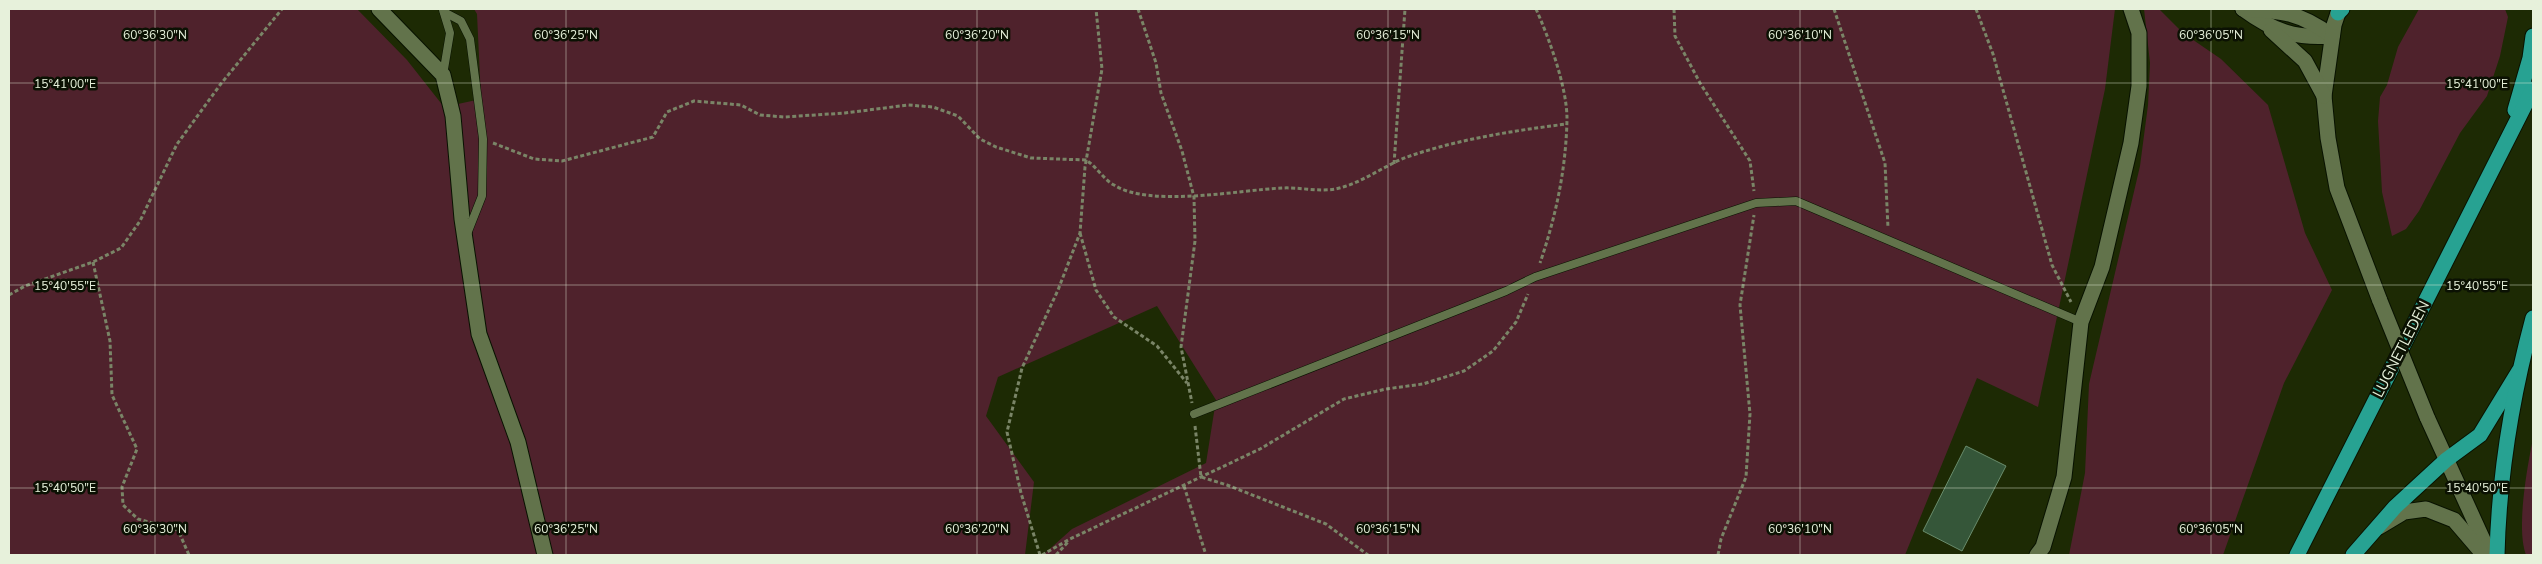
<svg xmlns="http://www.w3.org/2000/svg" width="2542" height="564" viewBox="0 0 2542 564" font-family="'Nunito Sans',sans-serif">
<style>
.green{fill:#4f222c}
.building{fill:#355639;stroke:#698c6c}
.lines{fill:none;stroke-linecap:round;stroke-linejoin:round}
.service-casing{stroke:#081200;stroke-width:9}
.minor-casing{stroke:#081200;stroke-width:17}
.secondary-casing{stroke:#081200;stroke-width:17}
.trunk-casing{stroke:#081200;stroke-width:17}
.path{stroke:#7a8567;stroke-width:3;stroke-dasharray:4 2.5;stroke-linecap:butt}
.service{stroke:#62734b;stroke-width:8}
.minor{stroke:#62734b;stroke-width:15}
.secondary{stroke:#62734b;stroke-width:15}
.trunk{stroke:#27a292;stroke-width:15}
.secondary-bridge-casing{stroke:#081200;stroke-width:17;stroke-linecap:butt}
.secondary-bridge{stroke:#62734b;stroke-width:15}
.ticks{fill:none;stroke:#e7f1db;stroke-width:1;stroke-opacity:0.45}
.labels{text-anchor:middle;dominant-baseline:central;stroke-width:5;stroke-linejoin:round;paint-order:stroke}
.street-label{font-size:15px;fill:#e7f1db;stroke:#0b1103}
.ticks-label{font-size:12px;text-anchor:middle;fill:#e7f1db;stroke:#0b1103;stroke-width:5;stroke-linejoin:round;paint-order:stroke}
</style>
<rect width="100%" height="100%" fill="#1d2a04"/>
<g class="green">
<polygon points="9,9 357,9 407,60 444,107 481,99 477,14 474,9 2115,9 2105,89 2038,407 1977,378 1905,555 1043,555 1072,529 1206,463 1216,400 1157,306 998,377 986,416 1034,482 1025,555 9,555"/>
<polygon points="2144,9 2159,9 2183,33 2221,59 2268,105 2305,233 2332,290 2284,383 2223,555 2069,555 2085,473 2089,384 2140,166 2148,105 2150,63"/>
<polygon points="2419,9 2505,9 2508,17 2500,56 2487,96 2460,133 2419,211 2406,229 2392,236 2382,192 2378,121 2380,97 2387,85 2398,47"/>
<path d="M2533,439v116h-7c-10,-26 1,-88 7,-116z"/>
</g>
<polygon class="building" points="1966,446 2006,466 1962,551 1923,531"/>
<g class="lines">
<defs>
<g id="service">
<polyline points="444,12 461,21 470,39 483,139 482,196 467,234"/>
<polyline points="443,75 450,33 443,10"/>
<polyline points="1194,414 1506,291 1535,277 1756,203 1796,201 2081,322"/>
</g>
<g id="minor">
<polyline points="379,9 443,75 453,116 462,219 479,334 518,442 545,555"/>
<polyline points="2037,555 2043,547 2064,477 2081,322 2102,267 2131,143 2139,86 2139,33 2131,9"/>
</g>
<g id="secondary">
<path d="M2243,9c30,22 52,30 89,27"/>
<path d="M2243,9c40,2 56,3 89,27"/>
<polyline points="2338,13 2334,25 2324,96 2328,138 2337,188 2380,301"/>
<polyline points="2271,30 2305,61 2324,96"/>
<polyline points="2427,417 2490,555"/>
<polyline points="2379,527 2404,512 2426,509 2454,520 2484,555"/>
</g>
<g id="trunk">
<polyline points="2338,13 2342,9"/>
<polyline points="2515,110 2530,58 2533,36"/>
<polyline points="2297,555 2533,89"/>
<polyline points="2353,555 2395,507 2446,460 2480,435 2519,371"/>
<path d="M2497,555c2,-81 15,-159 36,-237"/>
</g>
</defs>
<use href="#service" class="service-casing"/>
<use href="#minor" class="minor-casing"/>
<use href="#secondary" class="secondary-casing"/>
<use href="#trunk" class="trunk-casing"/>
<g class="path">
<polyline points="1138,9 1156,63 1161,93 1182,151 1194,197 1195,241 1181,347 1192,403"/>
<path d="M1536,9c13,29 31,78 31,110 -1,50 -11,97 -27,144"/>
<polyline points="1674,9 1675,36 1700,83 1750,161 1754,191"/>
<polyline points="1834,9 1885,163 1888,228"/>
<polyline points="1976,9 1993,54 2052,265 2071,302"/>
<path d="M493,143l41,16 28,2 91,-24 14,-25 27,-11 47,4 19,10 24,2 61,-4 63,-8 25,2 25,9 22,23 16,8 35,11 55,2c11,7 17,19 28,25 36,23 125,5 168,3 17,-1 36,4 53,1 26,-5 48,-23 72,-32 52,-18 105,-26 159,-33"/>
<polyline points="1394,164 1405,9"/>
<polyline points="1080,233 1096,290 1114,317 1157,346 1187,383"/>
<polyline points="93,262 110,341 112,395 137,449 122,487 123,505 138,519 178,530 189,555"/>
<polyline points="9,295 25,286 93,262 121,248 140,221 177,144 220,85 282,9"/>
<polyline points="1195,426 1201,477 1227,485 1326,524 1368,555"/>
<polyline points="1184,486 1206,555"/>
<polyline points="1040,555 1021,493 1007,432 1022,368 1058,290 1080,233 1085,167 1102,69 1096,9"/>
<polyline points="1042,555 1070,539 1260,449 1344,399 1386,389 1423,384 1464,371 1493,351 1516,322 1528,294"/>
<polyline points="1056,555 1068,542"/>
<polyline points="1718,555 1721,539 1746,477 1750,414 1740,305 1754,215"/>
</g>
<use href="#service" class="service"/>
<use href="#minor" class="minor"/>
<use href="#secondary" class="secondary"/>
<use href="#trunk" class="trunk"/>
<defs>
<polyline id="secondary-bridge" points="2380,301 2427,417"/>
</defs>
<use href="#secondary-bridge" class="secondary-bridge-casing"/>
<use href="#secondary-bridge" class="secondary-bridge"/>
</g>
<path class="ticks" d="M155,9v546M566,9v546M977,9v546M1388,9v546M1800,9v546M2211,9v546M9,83h2524M9,285h2524M9,488h2524"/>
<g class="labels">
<g class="street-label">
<text transform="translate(2401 349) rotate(-63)">LUGNETLEDEN</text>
</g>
</g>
<g class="ticks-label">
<text x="155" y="39">60°36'30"N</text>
<text x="566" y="39">60°36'25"N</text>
<text x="977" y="39">60°36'20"N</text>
<text x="1388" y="39">60°36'15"N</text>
<text x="1800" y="39">60°36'10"N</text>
<text x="2211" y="39">60°36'05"N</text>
<text x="2477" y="88">15°41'00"E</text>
<text x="65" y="88">15°41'00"E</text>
<text x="2477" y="290">15°40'55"E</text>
<text x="65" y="290">15°40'55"E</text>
<text x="2477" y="492">15°40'50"E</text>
<text x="65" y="492">15°40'50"E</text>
<text x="155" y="533">60°36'30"N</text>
<text x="566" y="533">60°36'25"N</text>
<text x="977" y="533">60°36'20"N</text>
<text x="1388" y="533">60°36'15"N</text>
<text x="1800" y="533">60°36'10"N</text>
<text x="2211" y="533">60°36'05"N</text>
</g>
<rect width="2542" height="564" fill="none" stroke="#e7f1db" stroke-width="20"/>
</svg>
